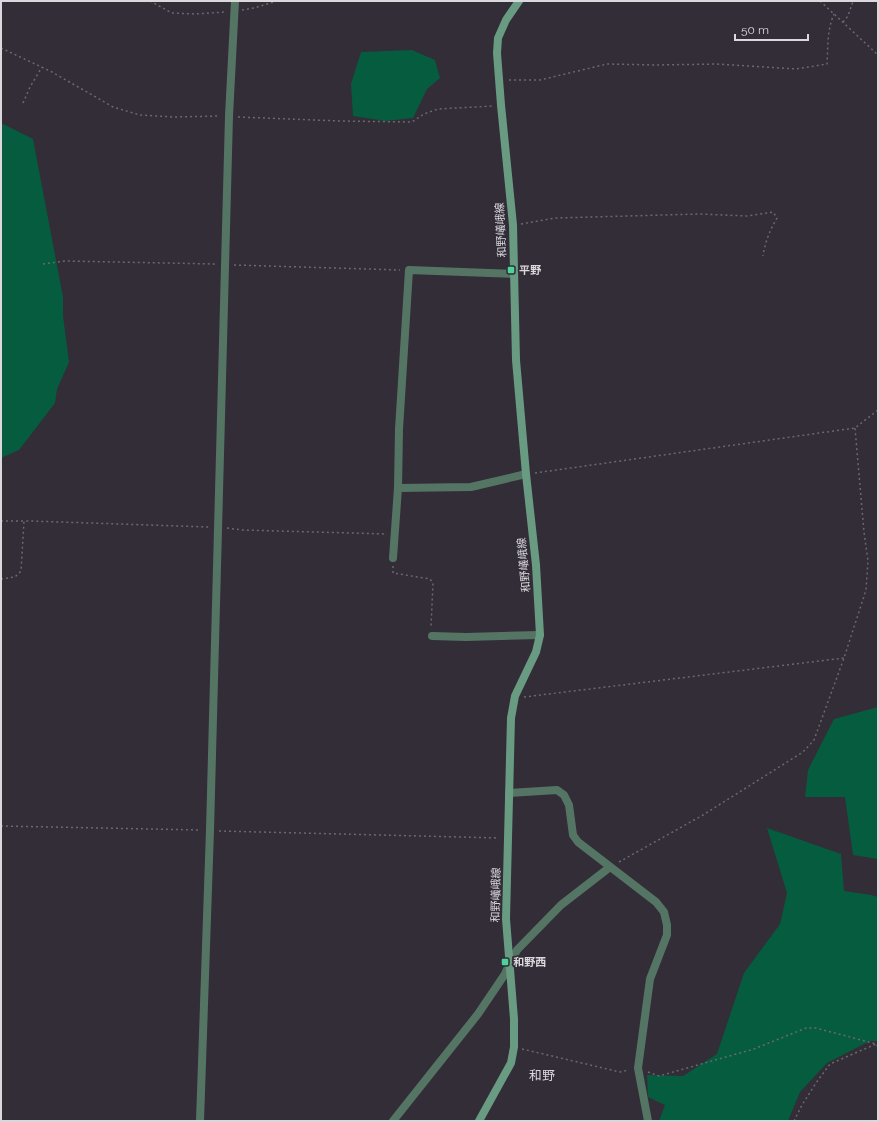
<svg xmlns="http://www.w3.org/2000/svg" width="879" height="1122" viewBox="0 0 879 1122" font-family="Raleway,'Noto Sans JP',sans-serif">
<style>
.green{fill:#065c3e}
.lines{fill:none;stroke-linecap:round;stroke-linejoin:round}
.path{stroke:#6c6871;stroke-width:1.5;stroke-dasharray:2 3;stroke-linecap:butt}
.minor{stroke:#557564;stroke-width:8}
.tertiary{stroke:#557564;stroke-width:8}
.secondary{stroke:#699b82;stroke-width:8}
.poi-dot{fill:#4dd39a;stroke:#322d37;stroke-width:1.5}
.labels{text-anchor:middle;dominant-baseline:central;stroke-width:3.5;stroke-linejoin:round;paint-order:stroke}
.street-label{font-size:11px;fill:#dad7dd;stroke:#322d37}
.poi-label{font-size:11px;font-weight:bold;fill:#dad7dd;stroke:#322d37;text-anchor:start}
.quarter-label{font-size:13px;fill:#dad7dd;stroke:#322d37}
</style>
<rect width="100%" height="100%" fill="#322d37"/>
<g class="green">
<polygon points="412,50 435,60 440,78 427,89 413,118 386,121 353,116 351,84 361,52"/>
<polygon points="1,123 33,139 63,297 63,316 69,362 57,389 55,403 19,450 1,458"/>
<polygon points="878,707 878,859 853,855 845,797 805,797 808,770 834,719"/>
<polygon points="767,828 841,854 844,891 871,895 878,897 878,1041 870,1041 827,1063 800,1092 788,1121 659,1121 665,1105 648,1097 647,1075 683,1076 717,1054 744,973 780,924 787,893"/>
</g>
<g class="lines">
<g class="path">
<polyline points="150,1 172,13 195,14 225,12"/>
<polyline points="820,1 878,55"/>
<polyline points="242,10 254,8 277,1"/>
<polyline points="843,22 848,16 853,1"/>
<polyline points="1,48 52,72 113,107 140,115 174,117 220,116"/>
<path d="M509,80h31l67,-16 49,1 61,-1 79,5 31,-5c1,-17 0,-34 7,-50"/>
<polyline points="23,103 30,87 42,67"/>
<polyline points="238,117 340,121 412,122 424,114 438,109 493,106"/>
<path d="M521,224l34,-6 145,-4 47,2 26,-4 4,6c-7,12 -12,24 -14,38"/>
<polyline points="43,264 65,261 216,264"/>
<polyline points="234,265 400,270"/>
<polyline points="535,473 855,428 878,410"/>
<polyline points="1,521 24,521"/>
<polyline points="227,528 242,530 387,534"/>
<polyline points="393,566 393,573 430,579 433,583 431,626"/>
<polyline points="1,579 15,577 21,571 24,521 30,521 209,527"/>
<polyline points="524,697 844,658"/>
<polyline points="1,826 201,830"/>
<polyline points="219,831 499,838"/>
<polyline points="619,862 703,815 803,752 814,740 844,658 866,590 868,561 864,532 855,428"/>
<polyline points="522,1049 620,1072 629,1070"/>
<polyline points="648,1072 659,1076 754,1049 806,1028 816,1028 876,1044 878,1047"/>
<polyline points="794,1121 802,1105 816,1083 830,1064 876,1044"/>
</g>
<g class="minor">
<polyline points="398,488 399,429 409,270 514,274"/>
<polyline points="393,558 398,488 471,487 526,474"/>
<polyline points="432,636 466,637 540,635"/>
<polyline points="509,793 557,790 564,795 569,805 573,835 578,842 656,902 664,912 667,925 667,935 650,979 638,1068 648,1121"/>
<polyline points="393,1121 478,1014 505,974 510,963 517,950 561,905 610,867"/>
</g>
<polyline class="tertiary" points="200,1121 210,830 229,116 235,1"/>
<polyline class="secondary" points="479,1121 511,1063 514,1047 514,1019 506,919 511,718 515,696 536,652 540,635 536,565 526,474 516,360 513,225 501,105 497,53 498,38 506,20 519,1"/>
</g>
<g class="poi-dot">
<rect x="507" y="266" width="8" height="8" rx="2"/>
<rect x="501" y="958" width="8" height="8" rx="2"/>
</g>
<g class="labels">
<g class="street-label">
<text transform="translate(501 230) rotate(-93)">和野嶬峨線</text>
<text transform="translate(524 565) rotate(-95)">和野嶬峨線</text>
<text transform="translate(496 895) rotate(-89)">和野嶬峨線</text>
</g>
<g class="poi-label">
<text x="519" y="270">平野</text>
<text x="513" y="962">和野西</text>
</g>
<g class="quarter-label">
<text x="542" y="1075">和野</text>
</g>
</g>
<rect width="879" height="1122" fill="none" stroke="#dad7dd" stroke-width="4"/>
<path d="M735 34v6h73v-6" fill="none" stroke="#dad7dd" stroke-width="2"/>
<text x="741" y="34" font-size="12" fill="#dad7dd" stroke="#322d37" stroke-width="3" paint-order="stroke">50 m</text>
</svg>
